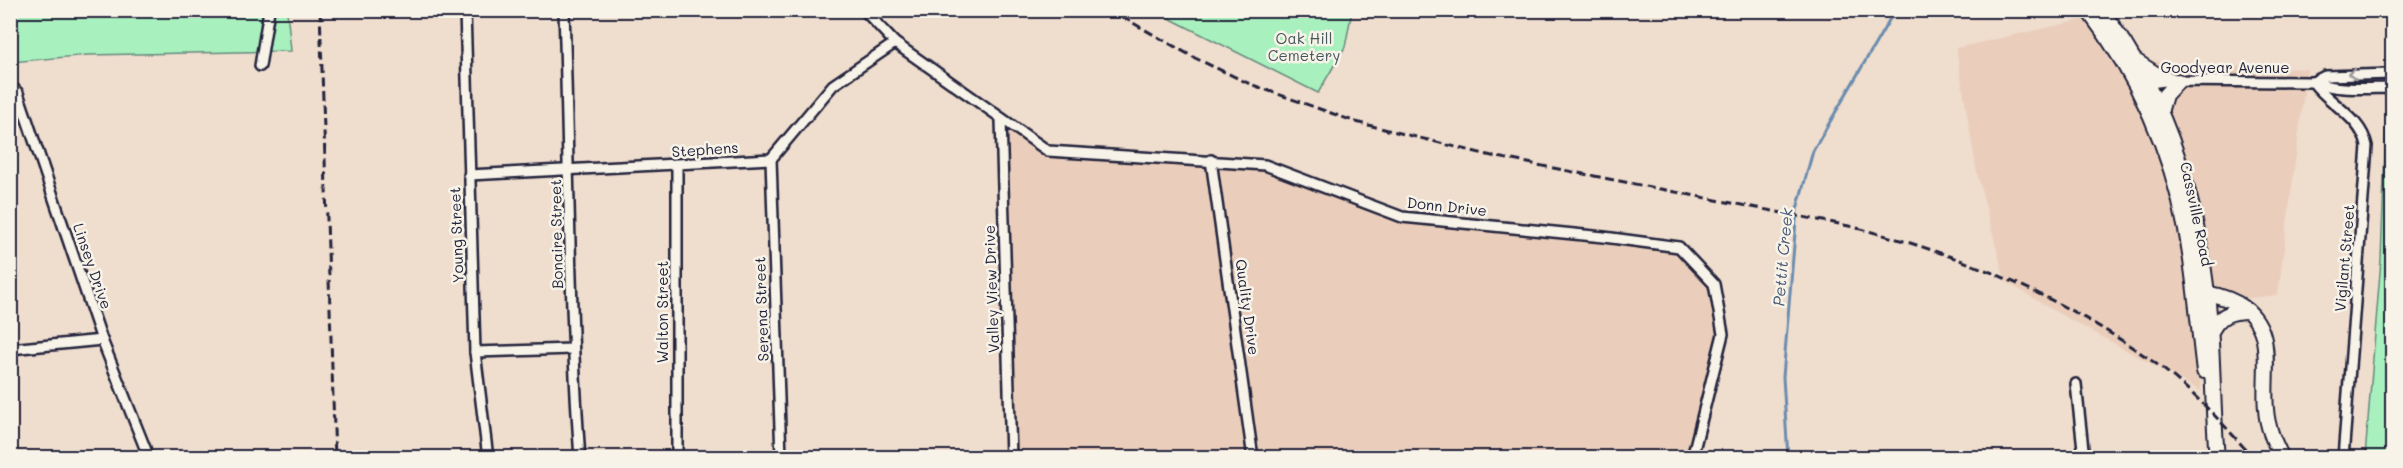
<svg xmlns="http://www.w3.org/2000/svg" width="2403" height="468" viewBox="0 0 2403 468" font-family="Mali,sans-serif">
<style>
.built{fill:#eacebb}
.green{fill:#a8f1be;stroke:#658a7c;stroke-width:1.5}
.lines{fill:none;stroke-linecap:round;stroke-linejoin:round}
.stream{stroke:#6b8cae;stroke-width:3}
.street-casing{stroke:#22223b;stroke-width:14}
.secondary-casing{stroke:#22223b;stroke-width:18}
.street{stroke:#f7f3e8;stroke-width:9}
.secondary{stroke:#f7f3e8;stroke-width:14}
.rail{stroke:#22223b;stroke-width:3;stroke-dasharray:9 4.5;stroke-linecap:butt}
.oneway{stroke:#97959a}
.labels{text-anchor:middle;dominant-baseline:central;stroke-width:5;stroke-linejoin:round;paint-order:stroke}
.park-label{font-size:15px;fill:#44565c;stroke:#f7f3e8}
.street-label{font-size:15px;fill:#22223b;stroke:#f7f3e8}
.water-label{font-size:16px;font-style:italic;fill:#475775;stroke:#f7f3e8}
</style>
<rect width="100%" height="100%" fill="#efddce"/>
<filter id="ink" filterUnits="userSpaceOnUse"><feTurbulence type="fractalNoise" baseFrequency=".0167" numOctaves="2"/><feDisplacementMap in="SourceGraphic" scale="12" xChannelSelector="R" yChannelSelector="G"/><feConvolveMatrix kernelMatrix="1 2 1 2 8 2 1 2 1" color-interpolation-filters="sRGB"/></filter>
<g filter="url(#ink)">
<g class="built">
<polygon points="2081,20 2120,26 2142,58 2166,64 2307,69 2278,295 2193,304 2201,391 2056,312 2005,281 1977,173 1956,48"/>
<polygon points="1006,123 1044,147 1265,165 1402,217 1679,247 1714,284 1723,334 1692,457 1017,457"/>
</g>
<g class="green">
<polygon points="11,11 287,11 291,51 88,55 11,62"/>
<polygon points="1155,11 1352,11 1345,47 1318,93"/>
<polygon points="2387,97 2392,97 2392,457 2365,457 2381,260"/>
</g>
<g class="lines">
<polyline class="stream" points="1788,458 1783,377 1797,209 1813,151 1895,10"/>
<defs>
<g id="street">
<polyline points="465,10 475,352 488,458"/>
<path d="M564,10c5,150 5,299 16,448"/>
<polyline points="864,10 895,43 1048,151 1265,165 1402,217 1604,237 1679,247 1714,284 1723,334 1692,458"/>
<polyline points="260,66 269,10"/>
<path d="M2313,82c17,23 48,35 54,64l-24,312"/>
<polyline points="2313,82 2325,76 2392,74"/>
<path d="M2144,84l20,-3 149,1c25,9 53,6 79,6"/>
<polyline points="10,85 18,93 102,340 149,458"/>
<polyline points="1001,119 1011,458"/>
<polyline points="771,159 781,458"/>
<polyline points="1211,160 1253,458"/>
<polyline points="469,175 771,159 833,85 895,43"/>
<polyline points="10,349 102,340"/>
<polyline points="475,352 572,349"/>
<polyline points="2076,384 2084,458"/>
<polyline points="677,458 677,166"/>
</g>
<g id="secondary">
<path d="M2088,10c50,66 83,139 98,220 9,46 12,94 18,141"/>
<path d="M2101,10c70,94 100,200 109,315 3,44 3,89 7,133"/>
<polyline points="2137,62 2154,73 2173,81"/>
<polyline points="2161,109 2165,95 2178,81"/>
<path d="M2198,293c14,0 27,4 40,11 40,23 24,67 28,105 1,18 8,33 16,49"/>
<path d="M2210,334c8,-18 19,-23 38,-23"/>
</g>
</defs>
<use href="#street" class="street-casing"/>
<use href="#secondary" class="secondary-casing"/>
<use href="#street" class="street"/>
<use href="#secondary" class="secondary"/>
<g class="rail">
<polyline points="320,10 335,458"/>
<path d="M1110,10l85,48 55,26 106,38 136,34 357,70c110,27 214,71 306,137 36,26 69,61 98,95"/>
</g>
</g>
<defs><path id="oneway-chevron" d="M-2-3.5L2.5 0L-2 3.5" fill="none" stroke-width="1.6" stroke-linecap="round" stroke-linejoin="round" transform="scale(1.5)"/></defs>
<use class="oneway" href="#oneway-chevron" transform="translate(2352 74) rotate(178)"/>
</g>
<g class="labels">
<g class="park-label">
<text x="1304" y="38">Oak Hill<tspan x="1304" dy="17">Cemetery</tspan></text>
</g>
<g class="street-label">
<text x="2225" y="67">Goodyear Avenue</text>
<text transform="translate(705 149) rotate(-4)">Stephens</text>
<text transform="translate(1447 206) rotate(6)">Donn Drive</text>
<text transform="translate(2197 214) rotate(78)">Cassville Road</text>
<text transform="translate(556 234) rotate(-91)">Bonaire Street</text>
<text transform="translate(456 235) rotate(-92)">Young Street</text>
<text transform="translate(2344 258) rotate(-85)">Vigilant Street</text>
<text transform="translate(93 266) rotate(71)">Linsey Drive</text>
<text transform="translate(991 289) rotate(-92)">Valley View Drive</text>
<text transform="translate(1248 307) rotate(82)">Quality Drive</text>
<text transform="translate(761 309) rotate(-92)">Serena Street</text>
<text transform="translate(662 312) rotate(-90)">Walton Street</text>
</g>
<g class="water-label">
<text transform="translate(1782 257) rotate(-85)">Pettit Creek</text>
</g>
</g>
<rect width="2403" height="468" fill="none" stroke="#f7f3e8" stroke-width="36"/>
<rect x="18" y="18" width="2367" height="432" fill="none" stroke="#22223b" stroke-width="2" filter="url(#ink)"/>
</svg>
